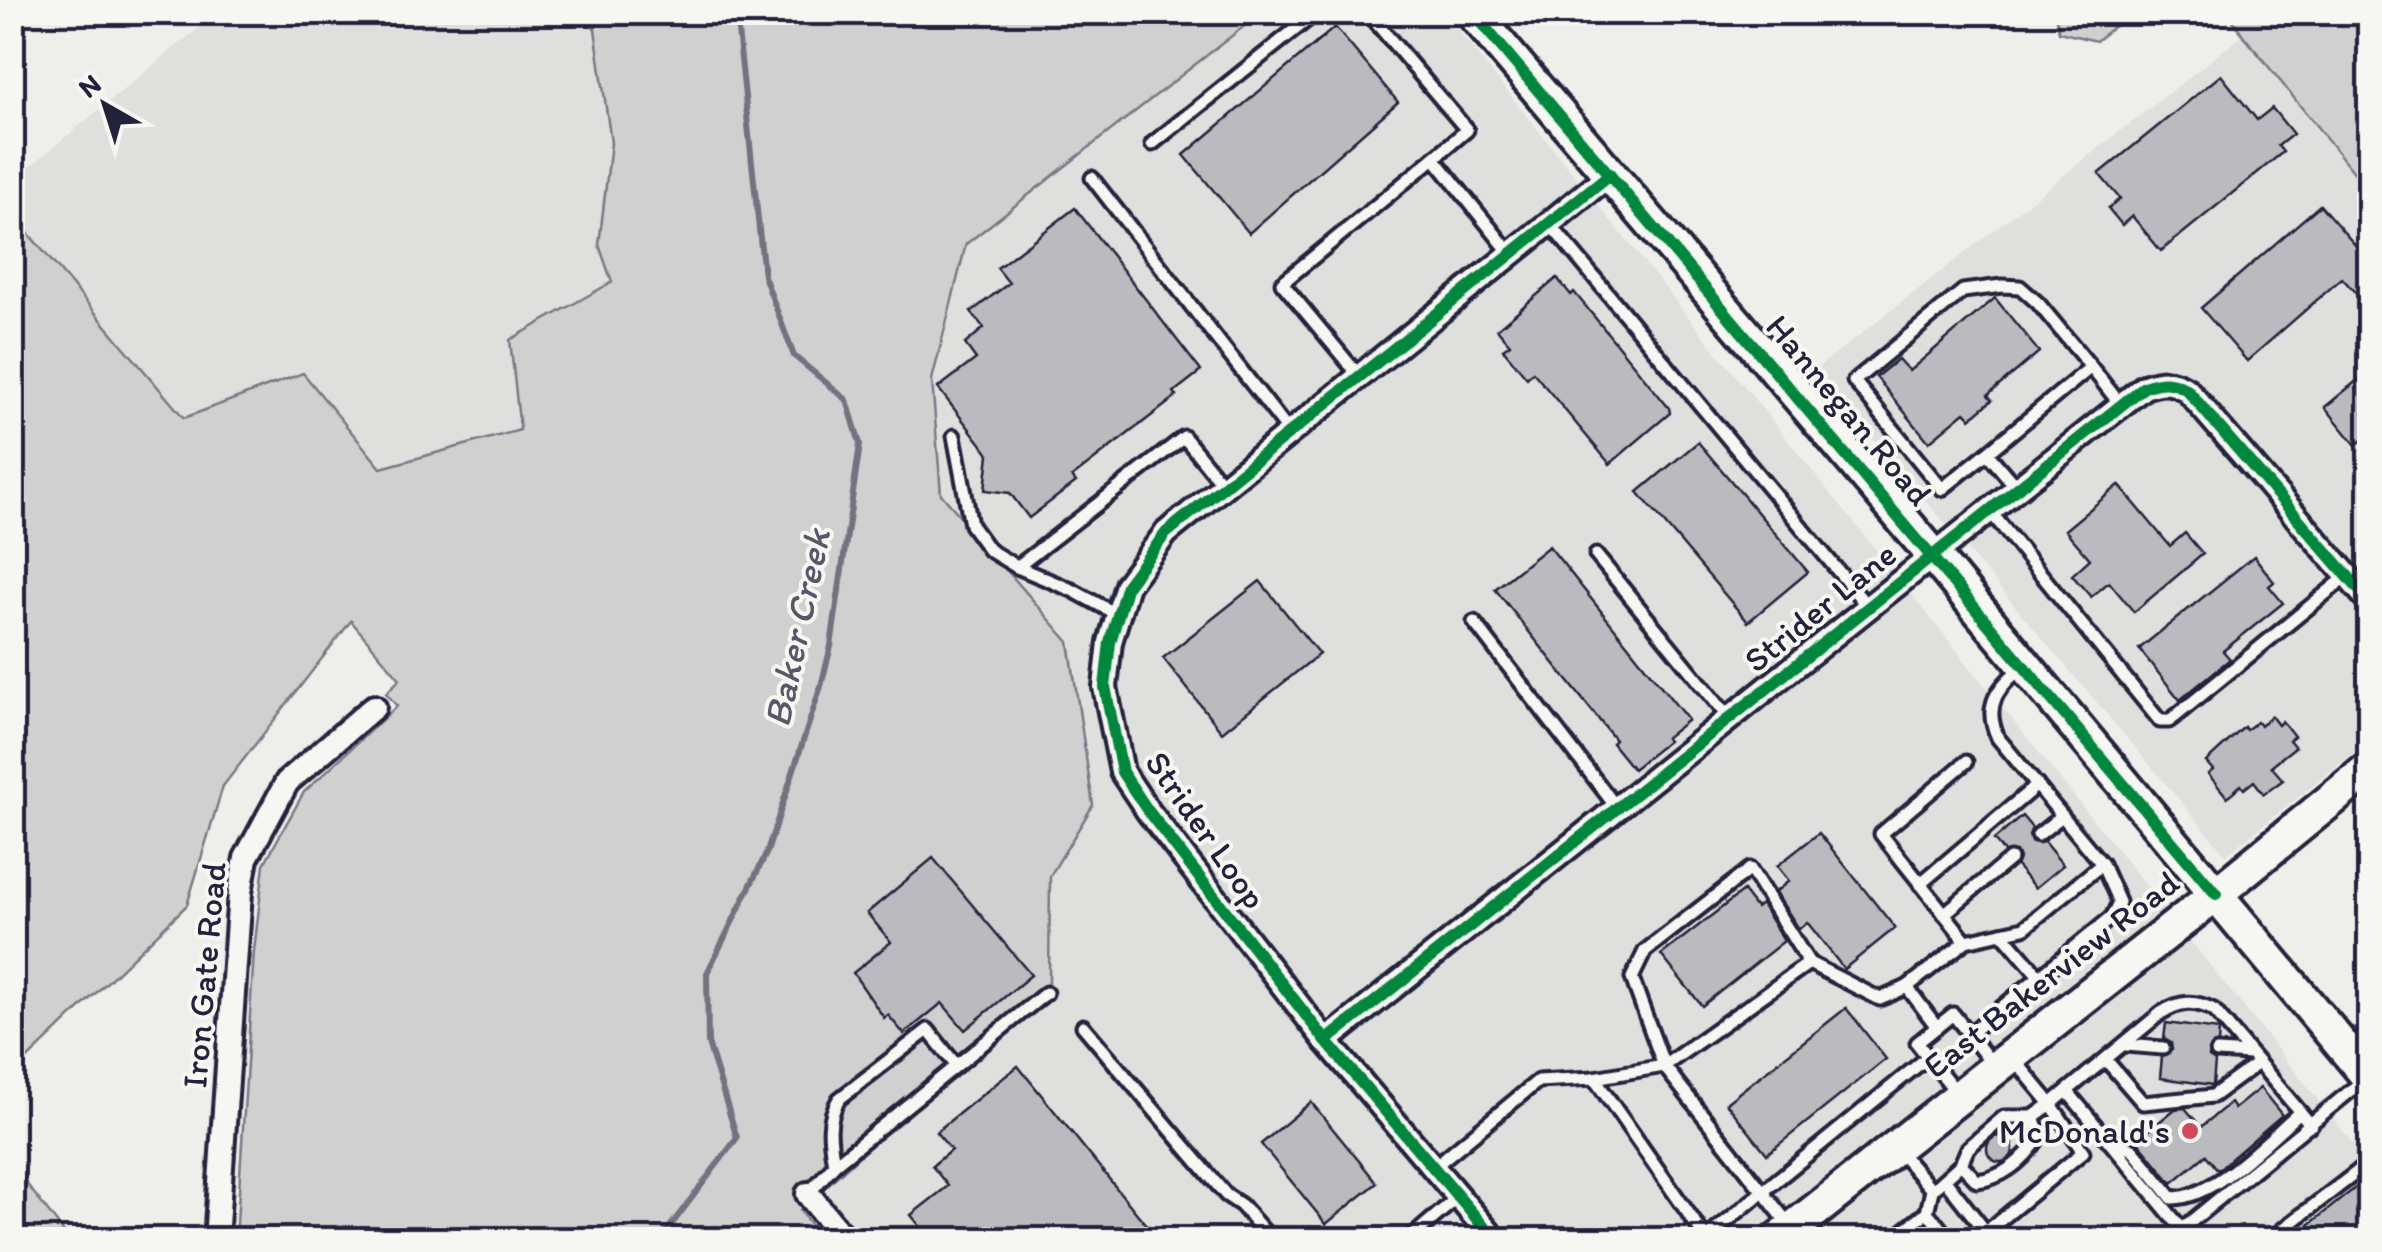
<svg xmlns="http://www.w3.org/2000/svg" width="2382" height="1252" viewBox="0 0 2382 1252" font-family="Itim,sans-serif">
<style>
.built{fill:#dfdfde}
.green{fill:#d0d0d1;stroke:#797986;stroke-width:2.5}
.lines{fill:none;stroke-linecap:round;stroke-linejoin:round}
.stream{stroke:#727281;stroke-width:6}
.building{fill:#bbbbbf;stroke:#22223b;stroke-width:2.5}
.lane-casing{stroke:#22223b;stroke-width:19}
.street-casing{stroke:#22223b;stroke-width:30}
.secondary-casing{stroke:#22223b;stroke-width:40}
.lane{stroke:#f6f6f2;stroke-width:11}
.street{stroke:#f6f6f2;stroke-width:22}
.secondary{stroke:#f6f6f2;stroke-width:32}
.cycleway-casing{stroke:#f6f6f2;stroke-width:19}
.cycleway{stroke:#00873e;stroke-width:12}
.poi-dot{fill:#d1495b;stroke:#f6f6f2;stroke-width:4}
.labels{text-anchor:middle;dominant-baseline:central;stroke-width:8;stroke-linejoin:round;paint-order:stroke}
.street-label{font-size:35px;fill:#22223b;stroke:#f6f6f2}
.poi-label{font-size:35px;fill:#22223b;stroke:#f6f6f2;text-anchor:end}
.water-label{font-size:38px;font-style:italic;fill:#575769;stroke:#f6f6f2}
</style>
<rect width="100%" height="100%" fill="#eeeeeb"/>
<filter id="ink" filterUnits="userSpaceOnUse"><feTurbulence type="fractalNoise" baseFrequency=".01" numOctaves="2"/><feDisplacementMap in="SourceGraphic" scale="20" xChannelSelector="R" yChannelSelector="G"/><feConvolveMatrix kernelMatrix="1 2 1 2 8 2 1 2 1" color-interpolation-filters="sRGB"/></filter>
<g filter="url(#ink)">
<g class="built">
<polygon points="1443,12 2369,1163 2370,1239 863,1240 820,1190 1049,983 1049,876 1093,805 1069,642 941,494 932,380 966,244 1261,13"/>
<polygon points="217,13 585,13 595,28 611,143 599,245 612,282 510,340 521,430 380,469 303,373 184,418 13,214 12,181"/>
<polygon points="2243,35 2369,191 2369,741 2226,855 1815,370"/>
</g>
<g class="green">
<polygon points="585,13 1261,13 966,244 932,380 941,494 1069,642 1093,805 1050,876 1049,983 800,1210 821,1239 236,1239 254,951 264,864 304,792 397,706 386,693 400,679 351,621 223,786 187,905 13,1073 12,214 184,418 303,373 381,468 520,430 510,340 612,282 599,245 611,143 595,29"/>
<polygon points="2055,13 2055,12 2131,13 2096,41 2059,32"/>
<polygon points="2228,13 2369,13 2369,191 2243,35"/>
<polygon points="12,1166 13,1166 69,1239 13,1239"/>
</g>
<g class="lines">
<polyline class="stream" points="660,1240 737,1138 708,1043 707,973 767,852 821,686 831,646 860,444 847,400 794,356 764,276 736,12"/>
</g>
<g class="building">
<polygon points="1335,27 1398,102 1249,233 1184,155"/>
<polygon points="2221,75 2257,120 2272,108 2293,134 2278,146 2283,152 2161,251 2132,216 2122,225 2108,208 2120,199 2099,174"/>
<polygon points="2320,205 2370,262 2370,309 2342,278 2247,361 2201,308"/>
<polygon points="1075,208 1201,371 1174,392 1177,396 1072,477 1076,482 1029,518 1010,493 985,490 989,454 938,388 976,359 965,344 984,328 971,312 1009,283 997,268"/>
<polygon points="1557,278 1571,295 1574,292 1669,408 1670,413 1610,464 1533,372 1527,378 1503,349 1510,344 1497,329"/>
<polygon points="1995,298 2039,352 1988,395 1992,400 1971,418 1965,412 1929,442 1876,377 1898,359 1909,371"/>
<polygon points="2370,370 2370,434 2356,445 2325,407"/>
<polygon points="1698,442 1808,572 1748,622 1638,492"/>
<polygon points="2119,485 2170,546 2185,533 2203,554 2134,612 2109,582 2091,597 2072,575 2090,559 2065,530"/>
<polygon points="1549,546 1688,720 1665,738 1668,741 1633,769 1612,743 1615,740 1495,589"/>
<polygon points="2254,556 2274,582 2269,586 2283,603 2223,651 2230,659 2180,700 2139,649"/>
<polygon points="1260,581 1319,654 1222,732 1163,658"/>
<polygon points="2271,716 2278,725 2282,721 2294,736 2289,740 2295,747 2271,766 2283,780 2264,794 2254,781 2244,789 2241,785 2227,797 2208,774 2213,770 2206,762 2244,727 2246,730 2257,722 2260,726"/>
<polygon points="2022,816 2032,828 2029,835 2031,842 2044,842 2063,865 2035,888 2016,866 2019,858 2016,852 2004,852 1994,840"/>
<polygon points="1819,833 1895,928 1844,969 1807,922 1799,929 1775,892 1789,881 1777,866"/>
<polygon points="933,858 1031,975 965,1030 942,1003 904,1034 888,1015 884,1018 853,973 891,942 867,913"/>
<polygon points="1743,891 1756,908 1761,904 1784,941 1702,1006 1661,955"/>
<polygon points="1846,1008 1886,1059 1767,1154 1726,1103"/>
<polygon points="2166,1023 2219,1030 2218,1043 2208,1050 2209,1057 2215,1061 2213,1085 2160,1078 2162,1057 2172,1050 2171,1043 2164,1039"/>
<polygon points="1018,1066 1147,1226 1130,1240 931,1240 911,1215 948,1186 932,1166 951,1150 936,1132"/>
<polygon points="2260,1088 2282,1115 2218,1170 2206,1155 2172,1183 2137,1140 2175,1109 2185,1108 2201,1127 2230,1103 2234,1109"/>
<polygon points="1311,1102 1377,1183 1326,1224 1261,1144"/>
<circle cx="2000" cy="1149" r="13"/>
<polygon points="2370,1176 2370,1240 2290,1240"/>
</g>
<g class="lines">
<defs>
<g id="lane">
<polyline points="1367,12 1467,130 1434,158"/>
<polyline points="1152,144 1317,12"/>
<polyline points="1092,178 1290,433"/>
<polyline points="1549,223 1868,607"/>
<polyline points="1359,376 1282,283 1434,158 1511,254"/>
<polyline points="954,436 971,525 989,550 1017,567 1072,590 1118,615"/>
<polyline points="1987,453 1942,489 1854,381 1963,291 2002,286 2020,287 2038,303 2091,367"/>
<polyline points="2016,487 1987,453 2091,367 2120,404"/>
<polyline points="1989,510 2160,721 2169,721 2177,715 2347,576"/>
<polyline points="1596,555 1729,718"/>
<polyline points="1017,567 1184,437 1224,486"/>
<polyline points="1474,622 1617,808"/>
<polyline points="1966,762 1881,834 1966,941"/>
<polyline points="2038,835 2062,816"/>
<polyline points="1920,884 2037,785"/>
<polyline points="1944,914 2010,859"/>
<polyline points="2002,933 2039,976"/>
<polyline points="1907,987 1937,1027"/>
<polyline points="1083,1026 1226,1195 1241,1205 1272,1240"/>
<polyline points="1969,1034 2112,917 2119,902 2102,864"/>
<polyline points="2126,1045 2163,1048"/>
<polyline points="2217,1052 2249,1054"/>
<path d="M2013,1058l38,46 110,-91c19,-12 33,-13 53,-3l97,115"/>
<polyline points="2106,1060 2143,1103 2213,1096 2258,1063"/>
<polyline points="2067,1091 2182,1229 2365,1079"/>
<polyline points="1957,1093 1917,1043 1953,1014 1994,1066"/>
<path d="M2113,1142l20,8 39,48c42,1 96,-59 128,-86"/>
<polyline points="1898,1150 1932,1190 1961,1164 1968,1148 2004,1117 2033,1117 2051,1104 2083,1152 1986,1232 1945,1180"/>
<path d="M1961,1164l16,17c27,-3 48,-22 63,-45l-7,-19"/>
<path d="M834,1165c-4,-24 -8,-45 5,-66l89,-69 28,35"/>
<polyline points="1434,1167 1538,1081 1594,1078"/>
<polyline points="808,1194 834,1165 1046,993"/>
<polyline points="1927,1212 1950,1240"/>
<path d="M1790,1226l-126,-160 145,-103 71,36 27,-12 59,-46 58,-13 78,-64 -104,-126c-15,-32 -1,-50 23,-70"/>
<polyline points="1706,1238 1928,1057"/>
<polyline points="1408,1240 1458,1197"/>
<polyline points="1707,1240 1594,1078 1664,1066 1632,978 1645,951 1750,869 1809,963"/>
<polyline points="1892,1240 1927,1212 1932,1190"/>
<polyline points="2269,1240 2370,1162"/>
</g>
<g id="street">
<path d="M1326,1041l818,-654c17,-6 27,-7 43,3l183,212"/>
<polyline points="808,1194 845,1240"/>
<polyline points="216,1240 240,892 246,858 287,782 374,707"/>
<polyline points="1495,1240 1326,1041 1148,811 1122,772 1105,687 1110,642 1127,585 1166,533 1610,174"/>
</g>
<g id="secondary">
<polyline points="1472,12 1933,555 2370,1079"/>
<polyline points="1778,1240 2216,894 2370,768"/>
</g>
</defs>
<use href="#lane" class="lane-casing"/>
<use href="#street" class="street-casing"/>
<use href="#secondary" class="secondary-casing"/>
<use href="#lane" class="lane"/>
<use href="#street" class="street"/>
<use href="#secondary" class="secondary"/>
<defs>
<g id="cycleway">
<polyline points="1472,12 2216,894"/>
<path d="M1326,1041l818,-654c17,-6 27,-7 43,3l183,212"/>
<polyline points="1495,1240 1326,1041 1148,811 1122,772 1105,687 1110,642 1127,585 1166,533 1610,174"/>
</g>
</defs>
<use href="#cycleway" class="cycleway-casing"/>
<use href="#cycleway" class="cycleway"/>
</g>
</g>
<circle class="poi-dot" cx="2190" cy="1131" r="10"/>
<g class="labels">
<g class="street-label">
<text transform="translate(1849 410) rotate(50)">Hannegan Road</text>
<text transform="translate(1820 607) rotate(-39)">Strider Lane</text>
<text transform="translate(1206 830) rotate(55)">Strider Loop</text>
<text transform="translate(2051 974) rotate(-38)">East Bakerview Road</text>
<text transform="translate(204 975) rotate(-85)">Iron Gate Road</text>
</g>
<g class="poi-label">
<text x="2170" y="1131">McDonald's</text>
</g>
<g class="water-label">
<text transform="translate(797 628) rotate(-78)">Baker Creek</text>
</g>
</g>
<rect width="2382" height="1252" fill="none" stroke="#f6f6f2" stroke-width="50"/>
<rect x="25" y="25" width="2332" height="1202" fill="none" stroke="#22223b" stroke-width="4" filter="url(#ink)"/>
<g transform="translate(105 105) rotate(321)" stroke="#f6f6f2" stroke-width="8" paint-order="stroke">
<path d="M0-8L18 38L0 25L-18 38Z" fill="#22223b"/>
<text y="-15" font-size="28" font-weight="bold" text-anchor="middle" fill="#22223b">N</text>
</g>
</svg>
